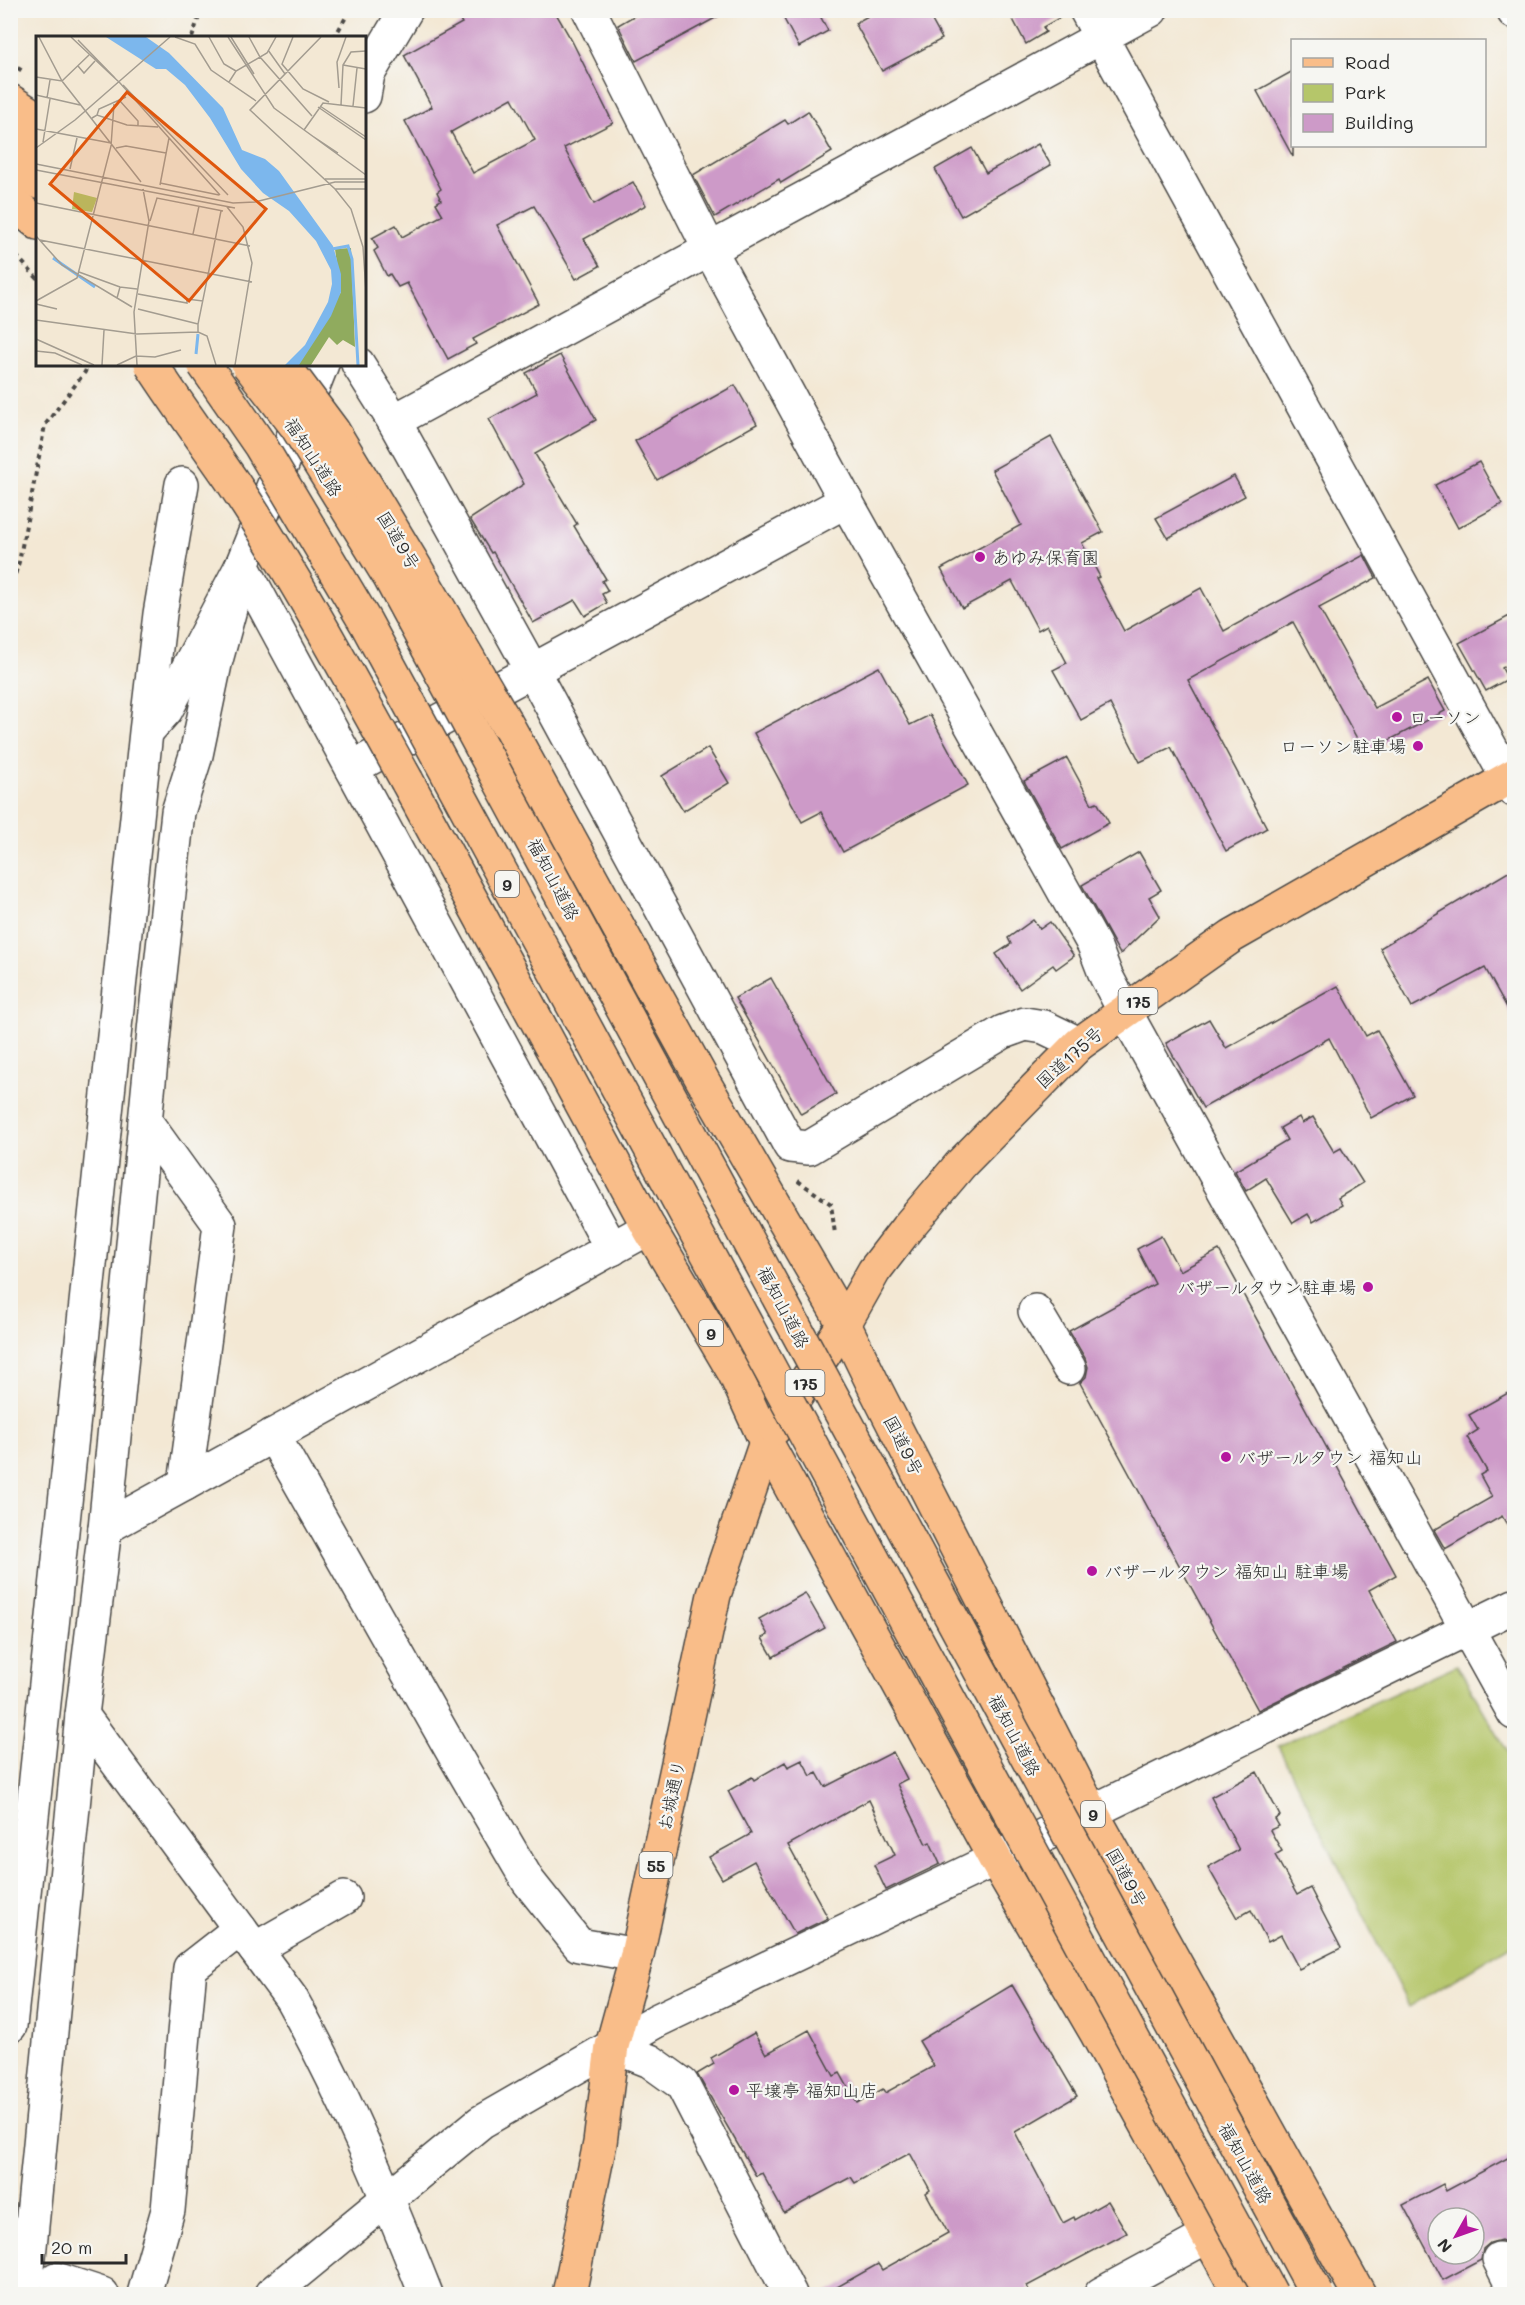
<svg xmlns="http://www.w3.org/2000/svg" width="1525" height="2305" viewBox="0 0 1525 2305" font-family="Mali,'Klee One',sans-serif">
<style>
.green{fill:#b5c66a;stroke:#70784a;stroke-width:1.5}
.building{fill:#cd9ac8;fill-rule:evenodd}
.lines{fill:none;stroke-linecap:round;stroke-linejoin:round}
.minor-casing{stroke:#494744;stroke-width:36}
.major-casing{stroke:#494744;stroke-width:36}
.highway-casing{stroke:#494744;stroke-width:36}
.path{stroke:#494744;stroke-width:4;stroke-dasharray:4.5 4.5;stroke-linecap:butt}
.minor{stroke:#fff;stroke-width:33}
.major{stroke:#f9bd89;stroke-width:33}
.highway{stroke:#f9bd89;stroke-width:33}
.highway-bridge-casing{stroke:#494744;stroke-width:36;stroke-linecap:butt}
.highway-bridge{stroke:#f9bd89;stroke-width:33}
.poi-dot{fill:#b5179e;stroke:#f6f6f2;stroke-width:2}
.labels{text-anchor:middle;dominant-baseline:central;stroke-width:4.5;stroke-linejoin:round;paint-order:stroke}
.shield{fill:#f6f6f2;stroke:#686867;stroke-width:1.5}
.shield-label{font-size:16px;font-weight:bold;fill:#2b2b2b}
.street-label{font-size:18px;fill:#2b2b2b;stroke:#f6f6f2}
.poi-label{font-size:18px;fill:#2b2b2b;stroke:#f6f6f2;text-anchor:start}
.inset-river{fill:none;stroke:#7cb7ed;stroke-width:3}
.inset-road{fill:none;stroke:#a39c90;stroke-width:1.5}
.view{fill:#df570e;fill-opacity:0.15;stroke:#df570e;stroke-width:3}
.inset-edge{fill:none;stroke:#2b2b2b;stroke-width:3}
</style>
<rect width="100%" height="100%" fill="#f6f6f2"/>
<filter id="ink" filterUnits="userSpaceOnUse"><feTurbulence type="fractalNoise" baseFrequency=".0167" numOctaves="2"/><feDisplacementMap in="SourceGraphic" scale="12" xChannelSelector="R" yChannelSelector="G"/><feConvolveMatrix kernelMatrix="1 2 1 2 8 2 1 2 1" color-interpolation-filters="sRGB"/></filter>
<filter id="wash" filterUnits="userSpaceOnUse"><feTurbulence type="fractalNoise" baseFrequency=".008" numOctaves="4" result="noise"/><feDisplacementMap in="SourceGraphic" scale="24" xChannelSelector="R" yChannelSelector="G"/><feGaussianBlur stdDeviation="1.35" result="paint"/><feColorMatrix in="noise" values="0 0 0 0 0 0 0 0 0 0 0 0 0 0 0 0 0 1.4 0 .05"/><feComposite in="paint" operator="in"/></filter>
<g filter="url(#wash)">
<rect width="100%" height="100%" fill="#f3e8d4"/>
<polygon class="green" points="1457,1665 1514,1763 1514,1943 1409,2007 1278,1746"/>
<g id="blocks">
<g class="building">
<path d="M454,10h100l18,31 41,82 -49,25 30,56 39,-22 13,23 -62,34 16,27 -24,13 -42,-73 -37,19 42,79 -66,35 3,5 -28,15 -41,-76 -9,4 -8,-13 -3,2 -13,-25 4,-3 -6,-10 24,-13 6,12 41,-22 -7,-12 5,-3 -4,-8 4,-3 -36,-68 27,-14 -28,-52 58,-32zM512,98l23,42 -62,33 -22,-41z"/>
<polygon points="644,10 730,10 636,61 618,25"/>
<polygon points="800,10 817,10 828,31 799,47 784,19"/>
<polygon points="879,10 926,10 942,39 882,71 855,23"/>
<polygon points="1008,10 1067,10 1068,13 1043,27 1046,32 1026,44"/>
<polygon points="1293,71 1293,157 1257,91"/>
<polygon points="808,111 832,152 781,183 779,179 715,217 693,175 785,120 788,124"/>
<polygon points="1038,144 1051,165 961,216 935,169 972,148 986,173"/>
<polygon points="560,355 596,420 535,454 577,524 574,526 606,579 602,581 608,591 602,594 607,603 585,616 575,600 533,623 493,552 491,553 470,519 524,484 489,419 537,393 526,373"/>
<polygon points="735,385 757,424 657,480 635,441"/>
<polygon points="1051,437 1103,532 1082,543 1100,577 1096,578 1124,631 1201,588 1224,631 1364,555 1376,578 1319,608 1375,708 1428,680 1445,711 1365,753 1293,622 1188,680 1267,828 1226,851 1171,747 1140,762 1110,704 1081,720 1053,670 1067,663 1047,625 1038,630 1012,581 962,608 941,569 1021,525 992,470"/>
<polygon points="1479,462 1502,504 1458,528 1435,485"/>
<polygon points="1234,476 1245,496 1168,538 1156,518"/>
<polygon points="1515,613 1515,661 1502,668 1508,679 1486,691 1459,643"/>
<polygon points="879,667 910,725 930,715 968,785 843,852 821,812 802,822 754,733"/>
<polygon points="708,748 729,783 683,811 662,776"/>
<polygon points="1067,758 1092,804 1097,802 1109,823 1062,849 1024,781"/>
<polygon points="1139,852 1161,890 1149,897 1160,916 1120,954 1082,885"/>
<polygon points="1515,868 1515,1022 1485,968 1412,1007 1380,948"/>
<polygon points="1033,920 1040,929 1050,922 1074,956 1056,969 1053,965 1020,989 996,954 1011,944 1008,938"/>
<polygon points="771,978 836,1094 801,1114 735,998"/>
<polygon points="1338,986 1366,1036 1377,1030 1413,1095 1371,1118 1329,1038 1203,1108 1166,1043 1209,1019 1226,1048"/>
<polygon points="1299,1117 1302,1123 1313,1117 1334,1152 1341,1148 1363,1183 1338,1198 1342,1205 1313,1222 1308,1214 1293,1223 1266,1178 1246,1191 1235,1171 1287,1140 1280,1128"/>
<polygon points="1161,1236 1180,1271 1219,1250 1396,1575 1369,1590 1397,1642 1258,1710 1080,1383 1086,1377 1088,1367 1085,1358 1069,1331 1155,1284 1137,1249"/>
<polygon points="1515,1389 1515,1539 1502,1516 1445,1549 1434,1530 1492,1497 1480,1475 1487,1471 1467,1437 1478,1430 1469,1415"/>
<polygon points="805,1593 825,1628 773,1657 762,1638 768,1635 759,1619"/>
<polygon points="893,1752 907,1779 897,1784 926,1844 930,1842 940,1864 886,1890 874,1865 895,1855 869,1800 788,1845 828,1918 795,1934 754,1861 722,1879 709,1857 751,1834 728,1791 752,1777 754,1780 785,1762 788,1767 802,1760 811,1776 817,1773 825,1787"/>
<polygon points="1257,1772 1280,1816 1275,1819 1279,1826 1270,1830 1282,1851 1275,1855 1297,1895 1310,1888 1341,1948 1299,1969 1281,1935 1268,1942 1251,1910 1237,1918 1208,1867 1239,1850 1211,1797"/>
<polygon points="1012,1985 1077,2096 1015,2132 1063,2223 1074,2217 1075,2220 1108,2201 1127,2233 1027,2286 1031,2295 823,2295 878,2264 882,2270 948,2233 926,2193 930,2190 910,2153 855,2183 851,2177 784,2213 762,2173 756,2176 697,2074 714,2064 711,2058 754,2033 766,2054 809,2030 834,2076 840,2073 857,2103 883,2089 885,2093 934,2066 919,2041"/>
<path d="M1515,2154v88l-5,2 -9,-4 -11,3 -7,6 -2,11 -38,20 -40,-75 40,-21 3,7zM1438,2218h36v36h-36z"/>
</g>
</g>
</g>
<g filter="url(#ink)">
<use href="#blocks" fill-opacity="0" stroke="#494744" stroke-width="1.5"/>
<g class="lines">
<defs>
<g id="minor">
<polyline points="589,10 710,250 846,501 1094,945 1106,976 1124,1010 1514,1713"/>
<polyline points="1086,10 1514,790"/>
<polyline points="1514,10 1514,12"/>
<polyline points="364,96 368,74 406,10"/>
<polyline points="358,364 394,421 532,670 790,1146 809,1148 1003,1032 1025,1024 1044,1027 1079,1044"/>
<polyline points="394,421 1151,10"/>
<polyline points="242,565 612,1249"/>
<polyline points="148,730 166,710 242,565 322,364"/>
<polyline points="352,768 846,501"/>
<polyline points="145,1121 220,1225 185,1484"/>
<polyline points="1035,1311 1069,1368"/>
<polyline points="273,1435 454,1754 528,1881 579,1945 637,1955"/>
<polyline points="105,1528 649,1228"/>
<path d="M82,1715l209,283c53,95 95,195 135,296"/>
<polyline points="255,1949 344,1898"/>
<polyline points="10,2026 146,732 160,614 182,484"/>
<polyline points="612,2046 650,2061 682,2084 790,2294"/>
<polyline points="1499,2259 1514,2289"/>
<polyline points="56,2279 102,2294"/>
<polyline points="23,2294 27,2277 82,1715 105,1528 156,1011 178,812 196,755 215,664 242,565"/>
<polyline points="144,2294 168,2210 190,1968 240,1929"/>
<polyline points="271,2294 481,2122 656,2021 995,1859 1514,1606"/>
<polyline points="1101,2294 1208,2236"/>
</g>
<polyline id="major" points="569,2294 600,2143 612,2046 637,1955 714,1595 766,1442"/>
<g id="highway">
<polyline points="10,101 38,119"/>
<polyline points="10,129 38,149"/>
<polyline points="10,161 38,182"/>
<polyline points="10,201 38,223"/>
<polyline points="506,723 703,1081 844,1324 874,1386 1092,1813 1359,2294"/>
<polyline points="407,781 649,1228 734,1372 766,1442 995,1859 1097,2034 1240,2294"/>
<polyline points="775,1428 844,1324 874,1271 907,1228 961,1164 1079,1044 1232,936 1514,775"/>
</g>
</defs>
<use href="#minor" class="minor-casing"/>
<use href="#major" class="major-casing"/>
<use href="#highway" class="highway-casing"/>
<g class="path">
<polyline points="192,38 201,10"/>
<polyline points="334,38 350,10"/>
<polyline points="10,63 24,72"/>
<polyline points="10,249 38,279"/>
<polyline points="10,591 19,562 45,425 85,372 88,364"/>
<polyline points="798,1181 831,1204 835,1234"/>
</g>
<use href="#minor" class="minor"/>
<use href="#major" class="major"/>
<use href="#highway" class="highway"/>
<defs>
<g id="highway-bridge">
<path d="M151,364c26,40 54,78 81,117 64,96 119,199 175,300"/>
<polyline points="204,364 260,445 366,623 1271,2294"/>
<polyline points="248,364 297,427 389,576 1317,2294"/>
<polyline points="283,364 333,431 412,562 506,723"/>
</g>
</defs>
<use href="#highway-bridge" class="highway-bridge-casing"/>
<use href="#highway-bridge" class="highway-bridge"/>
</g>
</g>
<g class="poi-dot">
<circle cx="980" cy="557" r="6"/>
<circle cx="1397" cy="717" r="6"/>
<circle cx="1418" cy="746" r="6"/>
<circle cx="1368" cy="1287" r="6"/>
<circle cx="1226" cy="1457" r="6"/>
<circle cx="1092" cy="1571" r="6"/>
<circle cx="734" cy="2090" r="6"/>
</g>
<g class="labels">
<g class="shield">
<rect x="495" y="871" width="24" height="26" rx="4.5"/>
<rect x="1118.5" y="988" width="39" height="26" rx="4.5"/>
<rect x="699" y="1320" width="24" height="26" rx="4.5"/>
<rect x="785.5" y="1370" width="39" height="26" rx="4.5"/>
<rect x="1081" y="1801" width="24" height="26" rx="4.5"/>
<rect x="639.5" y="1852" width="33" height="26" rx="4.5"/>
</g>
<g class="shield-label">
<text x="507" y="884">9</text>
<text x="1138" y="1001">175</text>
<text x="711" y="1333">9</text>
<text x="805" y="1383">175</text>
<text x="1093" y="1814">9</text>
<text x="656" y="1865">55</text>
</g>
<g class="street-label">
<text transform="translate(314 457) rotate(57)">福知山道路</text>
<text transform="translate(399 540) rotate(59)">国道9号</text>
<text transform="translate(554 879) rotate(62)">福知山道路</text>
<text transform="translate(1069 1057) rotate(-42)">国道175号</text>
<text transform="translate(784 1307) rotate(62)">福知山道路</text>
<text transform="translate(904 1445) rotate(63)">国道9号</text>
<text transform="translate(1015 1735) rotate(62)">福知山道路</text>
<text transform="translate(671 1795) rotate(-78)">お城通り</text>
<text transform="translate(1127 1877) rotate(61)">国道9号</text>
<text transform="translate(1246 2163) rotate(61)">福知山道路</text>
</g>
<g class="poi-label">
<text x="992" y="557">あゆみ保育園</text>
<text x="1409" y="717">ローソン</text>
<text x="1406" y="746" text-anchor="end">ローソン駐車場</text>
<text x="1356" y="1287" text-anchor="end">バザールタウン駐車場</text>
<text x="1238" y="1457">バザールタウン 福知山</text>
<text x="1104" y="1571">バザールタウン 福知山 駐車場</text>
<text x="746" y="2090">平壌亭 福知山店</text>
</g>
</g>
<g transform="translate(36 36)">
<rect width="330" height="330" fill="#f3e8d4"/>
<path d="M38,156l23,6 -5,14 -20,-3z" fill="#b5c66a"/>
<path d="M315,212l4,99 -12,-7 -6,5 -8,-8 -18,28h-13l43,-73 -6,-43z" fill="#90ab5e"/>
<path d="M70,1h40l23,16 54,55 19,42 23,9 14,12 54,75 8,28v18l-10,24 -32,49h-14l20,-20 23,-43 4,-18 -1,-14 -15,-29 -27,-30 -26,-18 -22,-24 -31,-51 -25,-33 -19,-16h-10z" fill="#7cb7ed"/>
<path class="inset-river" d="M296,213l16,-3 4,13 6,106M17,222l42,29M160,318l2,-20"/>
<path class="inset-road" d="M3,1l23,44 79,101M35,1l49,46 100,112M139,1l20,7 16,26 45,31M173,1l15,27 12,7M192,1l46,71 92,67M195,1l23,37M213,1l11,20 52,59M257,1l-11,27 21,25 26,13M285,1l-71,73 85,79 16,20 12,38 3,44M42,4l37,38M232,14l17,24M307,29l23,4M42,30l6,7 11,-12M0,41l26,4 27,-26M193,46l7,-11 31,-18 9,-16M87,49l105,110M303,52l-2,-26 9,-25M0,59l44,10M11,62l3,-18M84,65l18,20v5M305,69l2,-40 8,-13 15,-1M284,70l46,31M317,70l4,-38M282,71l48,33M61,79l2,-6 27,-12M56,82l5,-3 30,10 31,2M0,93l75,14M268,94l19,-27 43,5M278,101l24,16M7,106l7,-43M0,112l39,-28 95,-83M80,112l10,-2 40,7M0,128l197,39 22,-1 80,-20h31M34,133l7,-31M0,134l199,38M289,143h40M124,147l59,12M124,149l9,-47M299,153h31M0,167l214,43M191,171l16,20 9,36 -17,102M114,185l7,-23 66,13M157,198l6,-28M0,200l26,29 70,42M4,204l212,42M43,236l41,15M102,258l49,9v-4l16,2M81,262l3,-11 17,2M0,265l41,-23 34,-132 3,-42M0,268l21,5M102,273l60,15M0,284l101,14 61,-2M0,303l58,26M0,315l19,2 27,12M66,329l2,-35M81,329l19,-9 19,1 26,-7M101,329l-3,-53 15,-91 -6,-32M180,329l-9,-29 -9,-4v-8l23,-113"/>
<path class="view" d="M91,56l139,117 -77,92 -139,-117z"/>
<rect width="330" height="330" class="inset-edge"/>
</g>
<rect width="1525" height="2305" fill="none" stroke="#f6f6f2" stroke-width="36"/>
<rect x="1291" y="39" width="195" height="108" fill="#f6f6f2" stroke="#a5a5a2" stroke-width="1.5"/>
<rect x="1303" y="58" width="30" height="9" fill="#f9bd89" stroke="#a5a5a2" stroke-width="1.5"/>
<text x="1345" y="69" font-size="18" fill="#2b2b2b">Road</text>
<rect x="1303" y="84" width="30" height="18" fill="#b5c66a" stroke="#a5a5a2" stroke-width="1.5"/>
<text x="1345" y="99" font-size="18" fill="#2b2b2b">Park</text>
<rect x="1303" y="114" width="30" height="18" fill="#cd9ac8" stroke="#a5a5a2" stroke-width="1.5"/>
<text x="1345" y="129" font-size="18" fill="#2b2b2b">Building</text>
<g transform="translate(1456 2236) rotate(230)"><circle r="28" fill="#f6f6f2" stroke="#a5a5a2" stroke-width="1.5"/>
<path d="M0-4.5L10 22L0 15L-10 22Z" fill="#b5179e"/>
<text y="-9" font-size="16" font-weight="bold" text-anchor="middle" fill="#2b2b2b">N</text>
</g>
<path d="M42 2254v9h84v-9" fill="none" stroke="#2b2b2b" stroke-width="3"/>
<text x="51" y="2254" font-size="18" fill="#2b2b2b" stroke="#f6f6f2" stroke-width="4.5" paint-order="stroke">20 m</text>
</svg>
